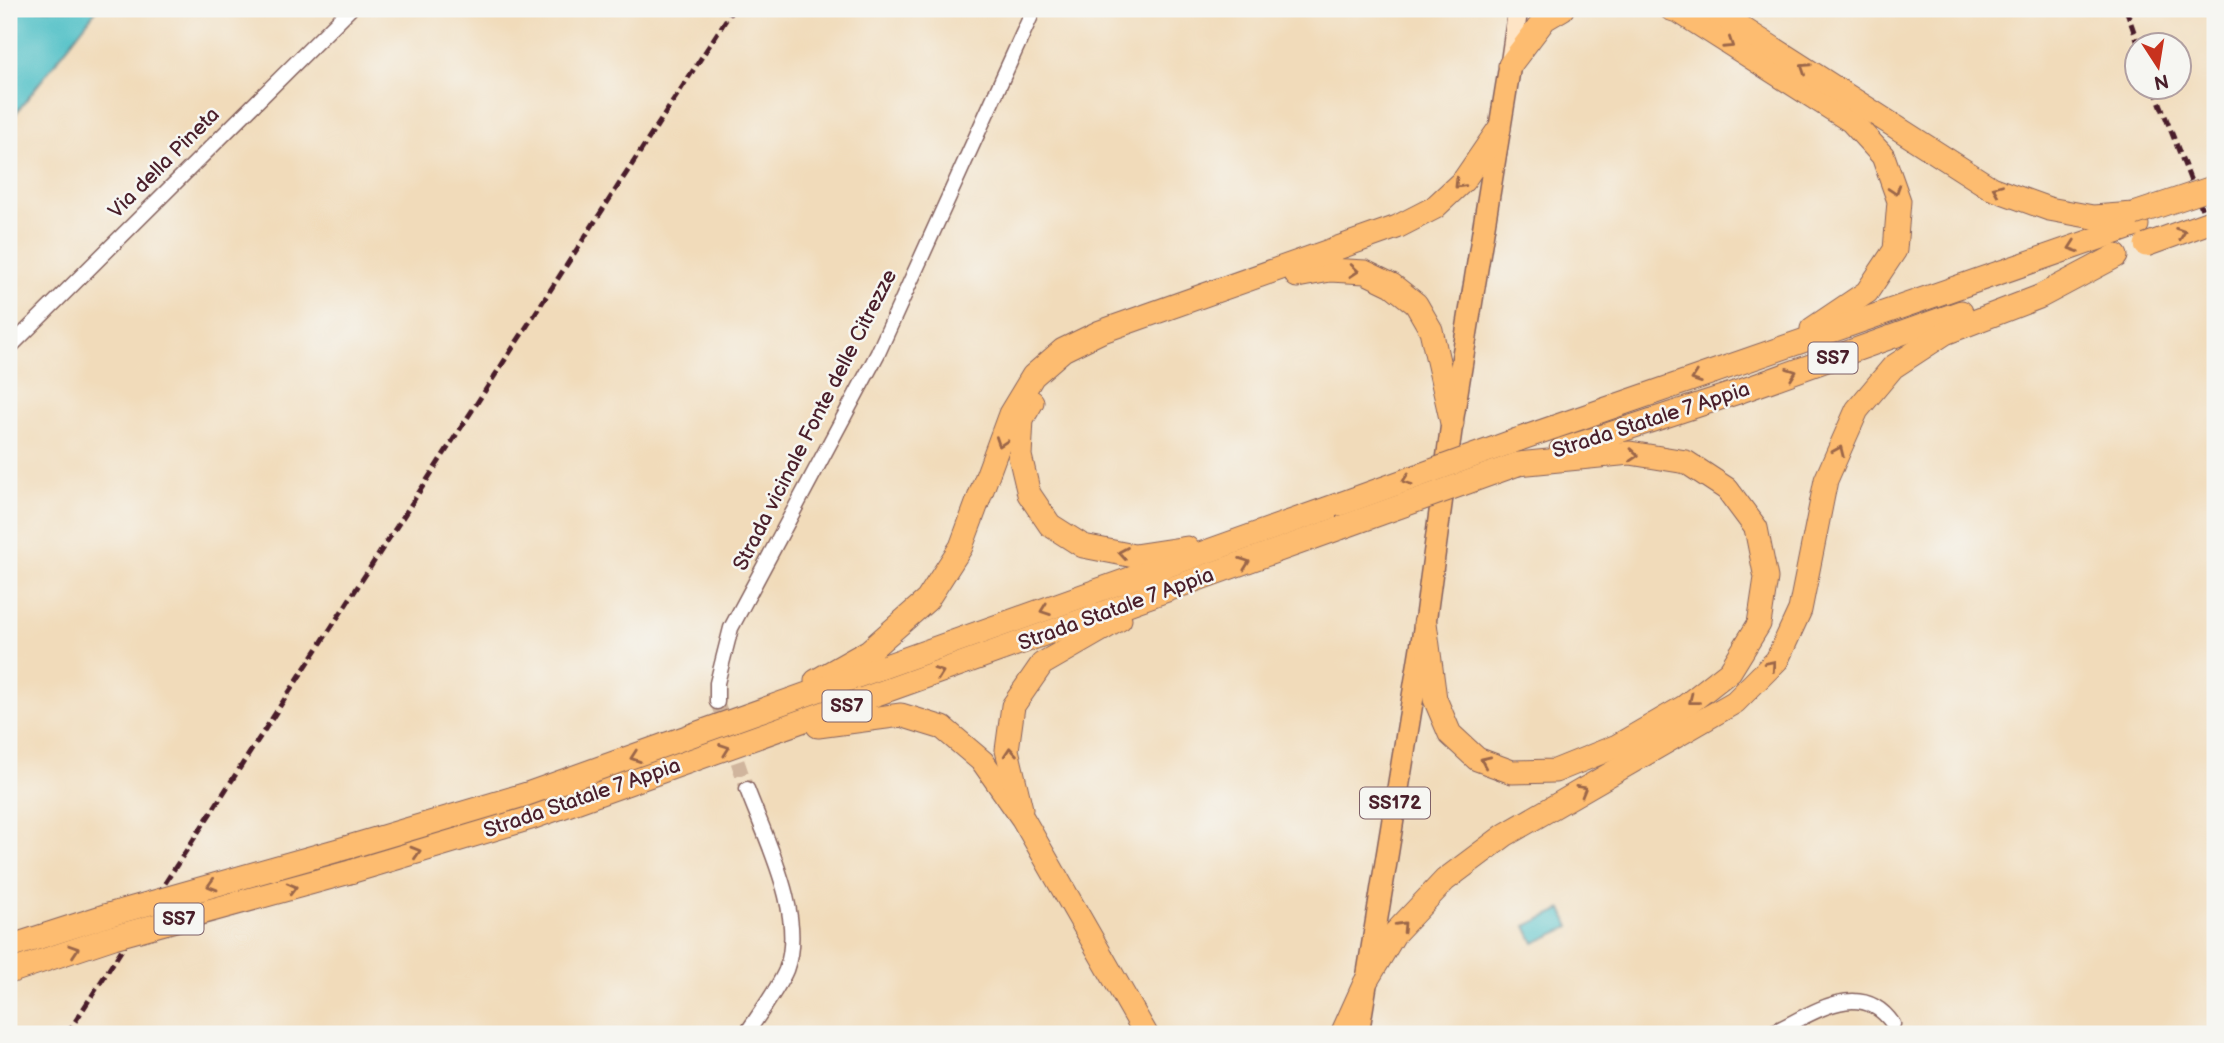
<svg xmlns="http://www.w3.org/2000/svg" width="2224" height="1043" viewBox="0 0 2224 1043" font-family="'Balsamiq Sans',sans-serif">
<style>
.water{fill:#53c1c7;stroke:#4e7079;stroke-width:2}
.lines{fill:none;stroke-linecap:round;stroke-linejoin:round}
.minor-tunnel{stroke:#d0b59d;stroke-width:14;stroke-dasharray:14 7;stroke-linecap:butt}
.minor-casing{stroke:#84615d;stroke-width:17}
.secondary-casing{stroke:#84615d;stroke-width:22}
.primary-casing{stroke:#84615d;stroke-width:24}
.trunk-casing{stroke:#84615d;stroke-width:25}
.minor{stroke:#fff;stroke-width:14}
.secondary{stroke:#fee4c5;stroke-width:19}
.primary{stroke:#fdbc6f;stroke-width:21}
.trunk{stroke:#fdbc6f;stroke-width:23}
.rail{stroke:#4a1f2b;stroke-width:5;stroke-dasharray:10 5;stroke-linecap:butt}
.trunk-bridge-casing{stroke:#84615d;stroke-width:25;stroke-linecap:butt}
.trunk-bridge{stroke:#fdbc6f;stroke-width:23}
.oneway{stroke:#9b664a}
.labels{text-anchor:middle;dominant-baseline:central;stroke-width:5;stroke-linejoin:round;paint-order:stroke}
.shield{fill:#f6f6f2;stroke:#7e6067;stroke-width:2}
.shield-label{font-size:19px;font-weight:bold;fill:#4a1f2b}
.street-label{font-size:21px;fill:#4a1f2b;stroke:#f6f6f2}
</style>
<rect width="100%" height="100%" fill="#f6f6f2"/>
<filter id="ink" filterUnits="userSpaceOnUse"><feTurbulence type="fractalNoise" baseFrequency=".0143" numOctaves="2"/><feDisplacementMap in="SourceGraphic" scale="14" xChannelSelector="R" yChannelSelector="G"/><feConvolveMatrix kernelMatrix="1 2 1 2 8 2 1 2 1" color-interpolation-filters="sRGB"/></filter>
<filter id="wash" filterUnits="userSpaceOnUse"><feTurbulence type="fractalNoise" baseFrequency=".00686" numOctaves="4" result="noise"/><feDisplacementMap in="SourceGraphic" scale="28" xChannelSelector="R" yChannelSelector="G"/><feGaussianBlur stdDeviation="1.57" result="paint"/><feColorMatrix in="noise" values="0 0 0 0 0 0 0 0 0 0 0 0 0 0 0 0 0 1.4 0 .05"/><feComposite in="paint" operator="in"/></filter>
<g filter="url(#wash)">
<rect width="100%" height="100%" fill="#f1dbba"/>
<g class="water">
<polygon points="9,9 97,9 9,122"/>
<polygon points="1562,909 1570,927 1534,943 1526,926"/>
</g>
</g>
<g filter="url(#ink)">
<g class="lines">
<polyline class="minor-tunnel" points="717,702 747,789"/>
<defs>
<g id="minor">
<polyline points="9,348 350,9"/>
<polyline points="717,702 717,683 731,628 878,353 1034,9"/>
<path d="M746,1034c12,-18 32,-45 40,-64 20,-54 -20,-130 -39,-181"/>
<path d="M1769,1034c40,-17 90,-59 124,-10"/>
</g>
<polyline id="secondary" points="1510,65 1518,9"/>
<polyline id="primary" points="1358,1034 1425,623 1452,423 1510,65"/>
<g id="trunk">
<polyline points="1671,9 1680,12 1851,121 1883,156 1899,201 1895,250 1867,292 1812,329"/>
<polyline points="1712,9 1991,188 2049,209 2093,217 2134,214"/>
<polyline points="1510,65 1545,19 1562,9"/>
<polyline points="1297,276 1330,270 1365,272 1392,285 1416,304 1431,330 1452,423"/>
<polyline points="1032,402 1022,419 1020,456 1029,494 1050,525 1083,546 1134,556 1187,548"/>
<polyline points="1517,440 2137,225"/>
<polyline points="1561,450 1741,391 1961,312"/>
<polyline points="1425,623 1435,699 1450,734 1477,759 1512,772 1555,771 1617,746 1684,707 1730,671 1759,624 1766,578 1756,528 1727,489 1686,462 1630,453 1518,464"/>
<polyline points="816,681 869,651 927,600 961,547 1010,414 1033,376 1063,350 1100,332 1397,227 1434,208 1464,180 1499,129"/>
<polyline points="818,726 901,715 943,728 983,762 1023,819 1146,1034"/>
<polyline points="1021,809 1007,750 1013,706 1042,664 1120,619"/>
<polyline points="349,847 527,794 1340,504"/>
<polyline points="350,872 534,817 1340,528"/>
<polyline points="1342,1034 1365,983 1395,933 1445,880 1505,835 1735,702 1777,660 1800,610 1826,480 1857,410 1893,367 1945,333 2039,297 2116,256"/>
</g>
</defs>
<use href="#minor" class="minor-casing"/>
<use href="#secondary" class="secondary-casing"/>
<use href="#primary" class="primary-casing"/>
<use href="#trunk" class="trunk-casing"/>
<use href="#minor" class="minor"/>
<use href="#secondary" class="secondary"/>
<use href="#primary" class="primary"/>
<use href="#trunk" class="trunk"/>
<g class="rail">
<polyline points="2126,9 2139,46"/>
<polyline points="2154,88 2215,242"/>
<polyline points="67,1034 733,9"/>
</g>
<defs>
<g id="trunk-bridge">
<polyline points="2134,214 2215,187"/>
<polyline points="2146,245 2215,220"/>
<polyline points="1340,504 1517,440"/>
<polyline points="1340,528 1518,464"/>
<polyline points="9,947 108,915 349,847"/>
<polyline points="9,972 114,937 350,872"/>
</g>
</defs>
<use href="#trunk-bridge" class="trunk-bridge-casing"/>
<use href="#trunk-bridge" class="trunk-bridge"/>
</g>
<defs><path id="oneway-chevron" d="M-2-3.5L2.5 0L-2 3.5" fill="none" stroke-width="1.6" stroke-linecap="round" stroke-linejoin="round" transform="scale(1.75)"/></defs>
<g class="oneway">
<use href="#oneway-chevron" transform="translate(1729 44) rotate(33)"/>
<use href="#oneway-chevron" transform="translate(1805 68) rotate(-147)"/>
<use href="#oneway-chevron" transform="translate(1459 184) rotate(134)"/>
<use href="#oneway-chevron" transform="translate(1997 189) rotate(-157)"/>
<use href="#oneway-chevron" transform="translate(1895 190) rotate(72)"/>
<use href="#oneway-chevron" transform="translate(2181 233) rotate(-20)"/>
<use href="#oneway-chevron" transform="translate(2073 247) rotate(161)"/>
<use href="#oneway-chevron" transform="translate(1354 271) rotate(5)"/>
<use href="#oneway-chevron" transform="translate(1792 373) rotate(-20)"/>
<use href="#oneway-chevron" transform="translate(1696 378) rotate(161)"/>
<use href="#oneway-chevron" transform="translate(1001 442) rotate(109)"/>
<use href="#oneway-chevron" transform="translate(1839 451) rotate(-66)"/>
<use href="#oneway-chevron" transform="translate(1634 455) rotate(4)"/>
<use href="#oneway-chevron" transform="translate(1407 480) rotate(160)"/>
<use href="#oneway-chevron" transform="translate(1123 553) rotate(-170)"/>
<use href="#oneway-chevron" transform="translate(1245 563) rotate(-20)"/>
<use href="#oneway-chevron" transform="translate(1045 610) rotate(160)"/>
<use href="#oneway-chevron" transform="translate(1771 665) rotate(-49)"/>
<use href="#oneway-chevron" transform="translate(939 673) rotate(-20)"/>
<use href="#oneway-chevron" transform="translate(1693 700) rotate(142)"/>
<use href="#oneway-chevron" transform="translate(725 749) rotate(-20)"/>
<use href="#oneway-chevron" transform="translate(1010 752) rotate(-95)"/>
<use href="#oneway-chevron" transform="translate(635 757) rotate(161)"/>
<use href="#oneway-chevron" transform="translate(1485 761) rotate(-156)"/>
<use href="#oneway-chevron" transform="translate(1582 790) rotate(-30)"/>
<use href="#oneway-chevron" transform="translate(416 852) rotate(-17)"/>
<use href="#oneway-chevron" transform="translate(212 885) rotate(164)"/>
<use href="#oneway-chevron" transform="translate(292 888) rotate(-15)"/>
<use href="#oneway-chevron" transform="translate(1402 926) rotate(-47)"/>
<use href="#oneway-chevron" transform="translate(74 950) rotate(-18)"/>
</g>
</g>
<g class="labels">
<g class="shield">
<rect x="1808.5" y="342.5" width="49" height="31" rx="5"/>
<rect x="822.5" y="690.5" width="49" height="31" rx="5"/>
<rect x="1360" y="787.5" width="70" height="31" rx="5"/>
<rect x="154.5" y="903.5" width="49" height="31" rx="5"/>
</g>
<g class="shield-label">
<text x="1833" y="358">SS7</text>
<text x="847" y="706">SS7</text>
<text x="1395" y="803">SS172</text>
<text x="179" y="919">SS7</text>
</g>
<g class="street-label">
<text transform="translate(164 163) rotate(-45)">Via della Pineta</text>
<text transform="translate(815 420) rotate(-63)">Strada vicinale Fonte delle Citrezze</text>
<text transform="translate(1651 420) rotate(-18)">Strada Statale 7 Appia</text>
<text transform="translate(1116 609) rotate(-20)">Strada Statale 7 Appia</text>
<text transform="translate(582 798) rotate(-19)">Strada Statale 7 Appia</text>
</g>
</g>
<rect width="2224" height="1043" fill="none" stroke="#f6f6f2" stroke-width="35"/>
<g transform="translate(2158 66) rotate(168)"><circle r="33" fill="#f6f6f2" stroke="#b1a0a2" stroke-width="2"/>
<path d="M0-5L12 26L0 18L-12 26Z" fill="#c8321e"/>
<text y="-10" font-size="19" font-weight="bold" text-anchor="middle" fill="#4a1f2b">N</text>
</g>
</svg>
